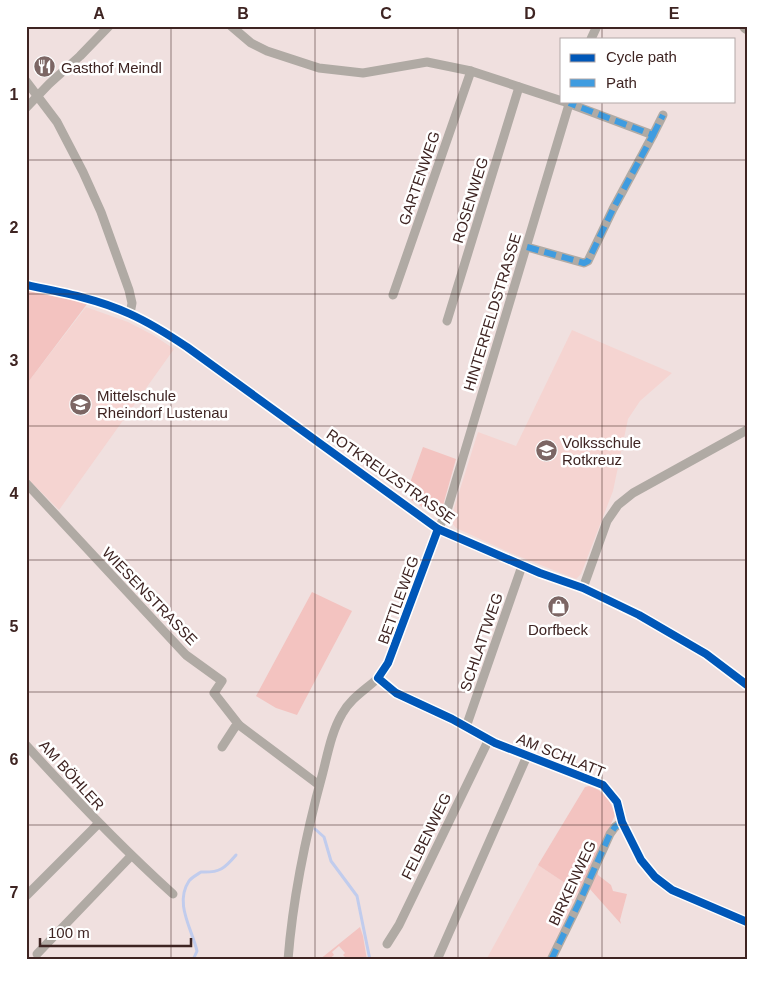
<svg xmlns="http://www.w3.org/2000/svg" width="773" height="986" viewBox="0 0 773 986" font-family="Helvetica,sans-serif">
<style>
.built{fill:#f5d4d1}
.green{fill:#f3c3c0}
.lines{fill:none;stroke-linecap:round;stroke-linejoin:round}
.stream{stroke:#c1cced;stroke-width:3}
.street{stroke:#b0aaa4;stroke-width:9}
.primary{stroke:#aaa299;stroke-width:14}
.quiet{stroke:#3f9ce0;stroke-width:6;stroke-dasharray:12 6;stroke-linecap:butt}
.cycleway-casing{stroke:#fff;stroke-width:11}
.cycleway{stroke:#0057b8;stroke-width:8}
.grid{fill:none;stroke:#3e2422;stroke-width:1;stroke-opacity:0.55}
.labels{text-anchor:middle;dominant-baseline:central;stroke-width:5;stroke-linejoin:round;paint-order:stroke}
.poi-label{font-size:15px;fill:#3e2422;stroke:#fff;text-anchor:start}
.street-label{font-size:15px;fill:#3e2422;stroke:#fff}
.neatline{fill:none;stroke:#3e2422;stroke-width:2}
.grid-label{font-size:16px;text-anchor:middle;font-weight:bold;fill:#3e2422}
</style>
<rect width="100%" height="100%" fill="#f0e0df"/>
<g class="built">
<polygon points="86,307 128,322 153,335 174,349 59,510 26,477 26,385"/>
<polygon points="572,330 672,373 640,401 628,419 613,491 581,574 576,579 513,554 456,528 451,522 451,518 478,432 516,446"/>
<polygon points="538,865 580,893 546,960 486,960"/>
</g>
<g class="green">
<polygon points="26,285 90,300 26,385"/>
<polygon points="423,447 456,459 442,509 440,508 435,513 428,511 411,500 414,496 407,491"/>
<polygon points="312,592 352,611 297,715 276,708 256,696"/>
<path d="M589,786c15,4 22,15 26,29l-35,78 -42,-28 47,-78z"/>
<polygon points="598,870 598,875 611,885 613,891 627,894 620,920 621,924 589,888"/>
<polygon points="360,927 363,936 367,960 348,960 343,955 345,953 339,946 332,952 334,955 328,960 319,960"/>
</g>
<g class="lines">
<g class="stream">
<polyline points="315,829 324,837 331,861 357,896 370,960"/>
<path d="M193,960l4,-9c-5,-22 -23,-48 -8,-70 2,-3 9,-7 12,-9 19,1 24,-4 35,-17"/>
</g>
<g class="street">
<polyline points="231,26 251,43 267,51 319,68 363,73 427,62 471,71 562,101"/>
<polyline points="591,39 597,26"/>
<polyline points="26,81 57,122 83,172 101,212 129,290 132,303 130,314"/>
<polyline points="26,108 49,84 80,56 109,26"/>
<polyline points="653,135 663,115"/>
<polyline points="527,247 584,263 588,261 613,209 653,135 565,102"/>
<path d="M26,285c35,7 72,14 104,29 20,9 39,21 57,33l251,182 102,44 43,15 56,27 67,39 41,31"/>
<polyline points="393,295 471,71"/>
<polyline points="447,321 519,87"/>
<polyline points="26,483 186,655 222,681 214,693 239,725"/>
<polyline points="583,588 607,521 618,505 633,493 747,430"/>
<polyline points="378,678 396,693 452,719 495,743 603,785 617,802 622,822 641,860 655,877 672,890 747,922"/>
<polyline points="466,727 522,566"/>
<path d="M26,745c47,52 95,102 147,149"/>
<polyline points="222,747 235,727 239,725 319,785"/>
<polyline points="26,896 98,824"/>
<polyline points="387,944 399,925 489,739"/>
<polyline points="37,954 131,856"/>
<path d="M288,960c5,-65 18,-126 35,-188 5,-20 9,-41 19,-58 8,-15 23,-24 35,-35 5,-4 8,-11 11,-16l50,-134 8,-15 124,-413"/>
<polyline points="437,960 527,756"/>
<polyline points="551,960 578,905 610,834 615,827 622,822"/>
</g>
<polyline class="primary" points="746,26 747,27"/>
<g class="quiet">
<polyline points="653,135 663,115"/>
<polyline points="527,247 584,263 588,261 613,209 653,135 569,103"/>
<polyline points="551,960 578,905 610,834 615,827 622,822"/>
</g>
<defs>
<g id="cycleway">
<path d="M26,285c35,7 72,14 104,29 20,9 39,21 57,33l251,182 102,44 43,15 56,27 67,39 41,31"/>
<polyline points="438,529 388,663 378,678 396,693 452,719 495,743 603,785 617,802 622,822 641,860 655,877 672,890 747,922"/>
</g>
</defs>
<use href="#cycleway" class="cycleway-casing"/>
<use href="#cycleway" class="cycleway"/>
</g>
<path class="grid" d="M171,26v934M315,26v934M458,26v934M602,26v13M602,101v859M26,160h721M26,294h721M26,426h721M26,560h721M26,692h721M26,825h721"/>
<defs>
<symbol id="restaurant-disc" viewBox="-11 -11 22 22"><circle r="9.5" fill="#7c6664" stroke="#fff"/><path d="M-5-6h1v4h1v-4h1v4h1v-4h1v5L-1.5 .5V6h-2V.5L-5-1ZM5-6V6H3V1.5H1.5Q1.5-4 5-6Z" fill="#fff"/></symbol>
<symbol id="school-disc" viewBox="-11 -11 22 22"><circle r="9.5" fill="#7c6664" stroke="#fff"/><path d="M0-5L7-2L0 1L-7-2ZM-4 1L0 2.5L4 1V4Q0 6-4 4Z" fill="#fff"/></symbol>
<symbol id="shop-disc" viewBox="-11 -11 22 22"><circle r="9.5" fill="#7c6664" stroke="#fff"/><path d="M-5-2.5h2.3a2.7 3.5 0 0 1 5.4 0H5L5.5 6h-11ZM-1.5-2.5h3a1.5 2.3 0 0 0-3 0Z" fill="#fff"/></symbol>
</defs>
<g fill-rule="evenodd">
<use href="#restaurant-disc" x="32" y="54" width="25" height="25"/>
<use href="#school-disc" x="68" y="392" width="25" height="25"/>
<use href="#school-disc" x="534" y="438" width="25" height="25"/>
<use href="#shop-disc" x="546" y="594" width="25" height="25"/>
</g>
<g class="labels">
<g class="poi-label">
<text x="61" y="67">Gasthof Meindl</text>
<text x="97" y="395">Mittelschule<tspan x="97" dy="17">Rheindorf Lustenau</tspan></text>
<text x="562" y="442">Volksschule<tspan x="562" dy="17">Rotkreuz</tspan></text>
<text x="558" y="629" text-anchor="middle">Dorfbeck</text>
</g>
<g class="street-label">
<text transform="translate(419 178) rotate(-71)">GARTENWEG</text>
<text transform="translate(470 200) rotate(-73)">ROSENWEG</text>
<text transform="translate(492 312) rotate(-73)">HINTERFELDSTRASSE</text>
<text transform="translate(391 476) rotate(35)">ROTKREUZSTRASSE</text>
<text transform="translate(150 596) rotate(46)">WIESENSTRASSE</text>
<text transform="translate(398 600) rotate(-70)">BETTLEWEG</text>
<text transform="translate(481 642) rotate(-71)">SCHLATTWEG</text>
<text transform="translate(561 755) rotate(22)">AM SCHLATT</text>
<text transform="translate(72 775) rotate(48)">AM BÖHLER</text>
<text transform="translate(426 836) rotate(-64)">FELBENWEG</text>
<text transform="translate(572 883) rotate(-65)">BIRKENWEG</text>
</g>
</g>
<rect width="773" height="986" fill="none" stroke="#ffffff" stroke-width="55"/>
<rect x="560" y="38" width="175" height="65" fill="#ffffff" stroke="#b2a7a7"/>
<rect x="570" y="54" width="25" height="8" fill="#0057b8" stroke="#b2a7a7"/>
<text x="606" y="62" font-size="15" fill="#3e2422">Cycle path</text>
<rect x="570" y="79" width="25" height="8" fill="#3f9ce0" stroke="#b2a7a7"/>
<text x="606" y="88" font-size="15" fill="#3e2422">Path</text>
<path d="M40 938v8h151v-8" fill="none" stroke="#3e2422" stroke-width="2.5"/>
<text x="48" y="938" font-size="15" fill="#3e2422" stroke="#ffffff" stroke-width="4" paint-order="stroke">100 m</text>
<rect x="28" y="28" width="718" height="930" class="neatline"/>
<g class="grid-label">
<text x="99" y="19">A</text>
<text x="243" y="19">B</text>
<text x="386" y="19">C</text>
<text x="530" y="19">D</text>
<text x="674" y="19">E</text>
<text x="14" y="100">1</text>
<text x="14" y="233">2</text>
<text x="14" y="366">3</text>
<text x="14" y="499">4</text>
<text x="14" y="632">5</text>
<text x="14" y="765">6</text>
<text x="14" y="898">7</text>
</g>
</svg>
